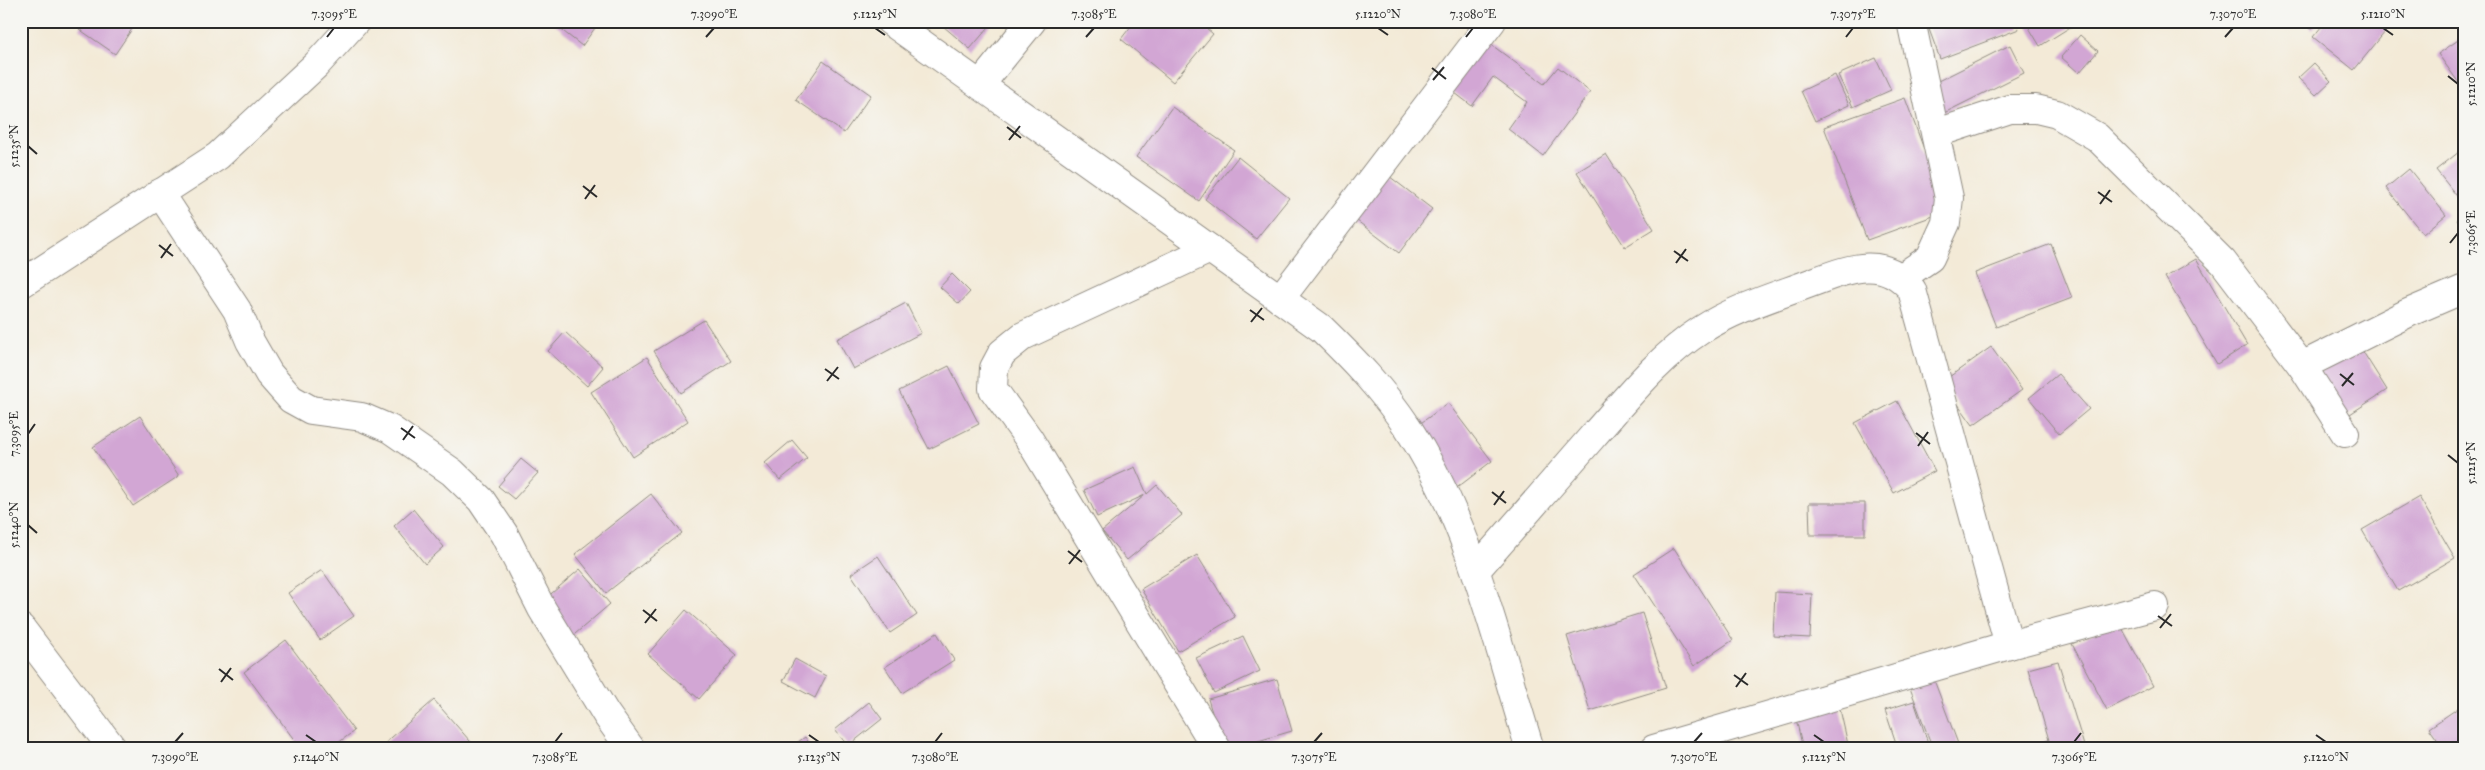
<svg xmlns="http://www.w3.org/2000/svg" width="2485" height="770" viewBox="0 0 2485 770" font-family="'IM FELL Great Primer',serif">
<style>
.building{fill:#d2a6d4}
.lines{fill:none;stroke-linecap:round;stroke-linejoin:round}
.minor-casing{stroke:#8f8a81;stroke-width:30}
.minor{stroke:#fff;stroke-width:28}
.ticks{fill:none;stroke:#2b2b2b;stroke-width:2}
.neatline{fill:none;stroke:#2b2b2b;stroke-width:2}
.ticks-label{font-size:12px;text-anchor:middle;fill:#2b2b2b}
</style>
<rect width="100%" height="100%" fill="#f6f6f2"/>
<filter id="ink" filterUnits="userSpaceOnUse"><feTurbulence type="fractalNoise" baseFrequency=".02" numOctaves="2"/><feDisplacementMap in="SourceGraphic" scale="10" xChannelSelector="R" yChannelSelector="G"/><feConvolveMatrix kernelMatrix="1 2 1 2 8 2 1 2 1" color-interpolation-filters="sRGB"/></filter>
<filter id="wash" filterUnits="userSpaceOnUse"><feTurbulence type="fractalNoise" baseFrequency=".0096" numOctaves="4" result="noise"/><feDisplacementMap in="SourceGraphic" scale="20" xChannelSelector="R" yChannelSelector="G"/><feGaussianBlur stdDeviation="1.12" result="paint"/><feColorMatrix in="noise" values="0 0 0 0 0 0 0 0 0 0 0 0 0 0 0 0 0 1.4 0 .05"/><feComposite in="paint" operator="in"/></filter>
<g filter="url(#wash)">
<rect width="100%" height="100%" fill="#f3ead7"/>
<g id="blocks">
<g class="building">
<polygon points="84,21 127,21 134,26 115,54 79,29"/>
<polygon points="550,21 600,21 582,46"/>
<polygon points="947,21 994,21 970,49 943,26"/>
<polygon points="1119,21 1132,21 1128,27"/>
<polygon points="1135,21 1198,21 1213,34 1173,82 1121,39"/>
<polygon points="1647,21 1659,21 1655,27"/>
<polygon points="1926,21 2016,21 2019,29 1940,59"/>
<polygon points="2025,21 2069,21 2072,26 2040,46"/>
<polygon points="2305,21 2321,21 2311,29"/>
<polygon points="2326,21 2394,21 2354,70 2313,37"/>
<polygon points="1477,34 1544,84 1558,67 1590,92 1543,156 1508,129 1527,102 1493,77 1472,106 1442,83"/>
<polygon points="2080,35 2098,51 2079,73 2061,57"/>
<polygon points="2464,36 2464,90 2438,54"/>
<polygon points="2010,45 2024,73 1928,121 1914,93"/>
<polygon points="1876,58 1891,90 1853,107 1838,75"/>
<polygon points="823,61 871,95 844,133 796,100"/>
<polygon points="2314,63 2331,81 2316,95 2298,78"/>
<polygon points="1835,75 1849,105 1815,121 1801,91"/>
<polygon points="1905,98 1947,211 1867,240 1824,127"/>
<polygon points="1172,107 1234,150 1199,201 1136,157"/>
<polygon points="2464,148 2464,198 2460,200 2436,170"/>
<polygon points="1606,154 1654,229 1625,247 1577,172"/>
<polygon points="1238,157 1289,198 1256,239 1205,199"/>
<polygon points="2409,169 2446,215 2423,234 2386,188"/>
<polygon points="1385,173 1432,209 1399,253 1352,217"/>
<polygon points="2464,215 2464,229 2457,220"/>
<polygon points="2051,244 2072,298 1996,327 1975,273"/>
<polygon points="2196,259 2247,345 2217,364 2165,277"/>
<polygon points="952,274 970,292 959,304 940,287"/>
<polygon points="906,303 921,333 853,369 837,339"/>
<polygon points="704,320 731,361 681,393 654,351"/>
<polygon points="565,332 603,367 587,386 548,351"/>
<polygon points="1991,347 2022,390 1973,425 1942,382"/>
<polygon points="2360,347 2387,390 2330,427 2302,384"/>
<polygon points="647,357 688,421 633,457 591,392"/>
<polygon points="949,366 979,424 929,449 899,391"/>
<polygon points="2058,374 2089,409 2059,434 2029,398"/>
<polygon points="1897,401 1935,471 1894,493 1855,423"/>
<polygon points="1448,403 1492,461 1454,490 1410,431"/>
<polygon points="140,416 179,476 133,506 93,447"/>
<polygon points="792,440 807,458 780,480 765,463"/>
<polygon points="521,459 538,473 514,499 498,486"/>
<polygon points="1135,467 1147,494 1157,485 1182,515 1127,560 1102,531 1145,495 1097,517 1084,490"/>
<polygon points="651,494 682,533 606,593 575,554"/>
<polygon points="2419,497 2455,558 2398,591 2362,530"/>
<polygon points="1809,503 1865,503 1865,535 1810,535"/>
<polygon points="413,509 444,547 425,564 394,526"/>
<polygon points="1674,548 1733,640 1694,666 1634,574"/>
<polygon points="1197,555 1235,617 1178,651 1141,589"/>
<polygon points="878,556 917,615 890,633 851,574"/>
<polygon points="580,569 610,604 568,640 538,605"/>
<polygon points="322,570 354,616 320,640 288,593"/>
<polygon points="1775,592 1812,594 1810,638 1773,636"/>
<polygon points="686,610 737,655 699,699 648,654"/>
<polygon points="1642,613 1666,688 1590,711 1567,636"/>
<polygon points="2118,620 2153,686 2107,710 2072,644"/>
<polygon points="937,633 954,660 902,693 885,667"/>
<polygon points="1243,636 1260,671 1214,693 1196,658"/>
<polygon points="286,640 354,731 330,749 301,749 244,672"/>
<polygon points="795,659 826,676 815,698 783,681"/>
<polygon points="2058,661 2085,749 2020,749 2049,740 2028,669"/>
<polygon points="1931,672 1960,749 1933,749 1907,680"/>
<polygon points="1277,679 1292,731 1231,749 1223,749 1208,699"/>
<polygon points="1835,687 1849,749 1803,749 1791,697"/>
<polygon points="434,700 477,749 386,749 383,745"/>
<polygon points="1914,701 1930,749 1898,749 1885,710"/>
<polygon points="869,702 882,719 848,746 835,730"/>
<polygon points="2464,704 2464,749 2444,749 2429,728"/>
<polygon points="805,737 813,749 788,749"/>
</g>
</g>
</g>
<g filter="url(#ink)">
<use href="#blocks" fill-opacity="0" stroke="#8f8a81" stroke-width="1"/>
<g class="lines">
<defs>
<g id="minor">
<path d="M890,21l431,307c32,31 62,62 87,100 63,96 88,212 122,321"/>
<polyline points="980,85 1032,21"/>
<polyline points="1937,133 2010,109 2036,109 2057,114 2097,137 2223,262 2302,366 2345,433"/>
<polyline points="160,193 237,310 250,341 269,374 291,399 311,410 362,417 390,429 452,472 481,500 504,534 542,609 606,714 631,749"/>
<polyline points="1210,249 1023,336 1002,353 994,368 993,389 1029,439 1217,749"/>
<polyline points="1902,277 1930,258 1946,223 1949,198 1911,21"/>
<polyline points="21,284 218,156 316,65 356,21"/>
<polyline points="1280,299 1492,21"/>
<polyline points="2302,366 2408,313 2464,289"/>
<path d="M1476,570c39,-44 78,-89 117,-134 33,-37 66,-79 108,-106 36,-23 76,-34 115,-49 35,-13 69,-26 96,9l97,355"/>
<polyline points="21,628 113,749"/>
<polyline points="1654,749 2009,645 2155,606"/>
</g>
</defs>
<use href="#minor" class="minor-casing"/>
<use href="#minor" class="minor"/>
</g>
</g>
<path class="ticks" d="M875,28l10,7M1378,28l10,7M2383,28l10,7M327,37l7,-9M706,37l8,-9M1086,37l8,-9M1466,37l7,-9M1846,37l7,-9M2225,37l8,-9M1432,68l14,11M2448,76l10,8M1433,80l11,-13M1007,127l14,11M1009,140l11,-14M28,146l9,8M583,186l14,11M2098,192l14,10M585,199l10,-14M2100,204l10,-14M2450,243l8,-10M159,245l14,11M1674,251l14,10M161,258l10,-14M1676,263l10,-14M1250,310l14,10M1251,322l11,-14M825,369l14,10M2340,374l14,11M827,381l11,-14M2342,386l11,-13M401,428l14,10M1916,433l14,11M28,434l7,-10M403,440l10,-14M1918,446l10,-14M2448,455l10,8M1492,492l14,11M1494,505l10,-14M28,525l9,8M1068,551l14,11M1069,564l11,-14M643,610l14,11M2158,616l14,10M645,623l11,-14M2160,628l11,-14M219,669l14,11M1734,675l14,10M221,682l10,-14M1736,687l10,-14M306,735l10,7M809,735l10,7M1814,735l10,7M2316,735l10,7M175,742l8,-9M555,742l7,-9M935,742l7,-9M1314,742l8,-9M1694,742l8,-9M2074,742l7,-9"/>
<rect width="2485" height="770" fill="none" stroke="#f6f6f2" stroke-width="55"/>
<rect x="28" y="28" width="2430" height="714" class="neatline"/>
<g class="ticks-label">
<text x="334" y="18">7.3095°E</text>
<text x="714" y="18">7.3090°E</text>
<text x="875" y="18">5.1225°N</text>
<text x="1094" y="18">7.3085°E</text>
<text x="1378" y="18">5.1220°N</text>
<text x="1473" y="18">7.3080°E</text>
<text x="1853" y="18">7.3075°E</text>
<text x="2233" y="18">7.3070°E</text>
<text x="2383" y="18">5.1210°N</text>
<text transform="translate(2471 84) rotate(-90)" y="4">5.1210°N</text>
<text transform="translate(14 146) rotate(-90)" y="4">5.1235°N</text>
<text transform="translate(2471 233) rotate(-90)" y="4">7.3065°E</text>
<text transform="translate(14 434) rotate(-90)" y="4">7.3095°E</text>
<text transform="translate(2471 463) rotate(-90)" y="4">5.1215°N</text>
<text transform="translate(14 525) rotate(-90)" y="4">5.1240°N</text>
<text x="175" y="761">7.3090°E</text>
<text x="316" y="761">5.1240°N</text>
<text x="555" y="761">7.3085°E</text>
<text x="819" y="761">5.1235°N</text>
<text x="935" y="761">7.3080°E</text>
<text x="1314" y="761">7.3075°E</text>
<text x="1694" y="761">7.3070°E</text>
<text x="1824" y="761">5.1225°N</text>
<text x="2074" y="761">7.3065°E</text>
<text x="2326" y="761">5.1220°N</text>
</g>
</svg>
